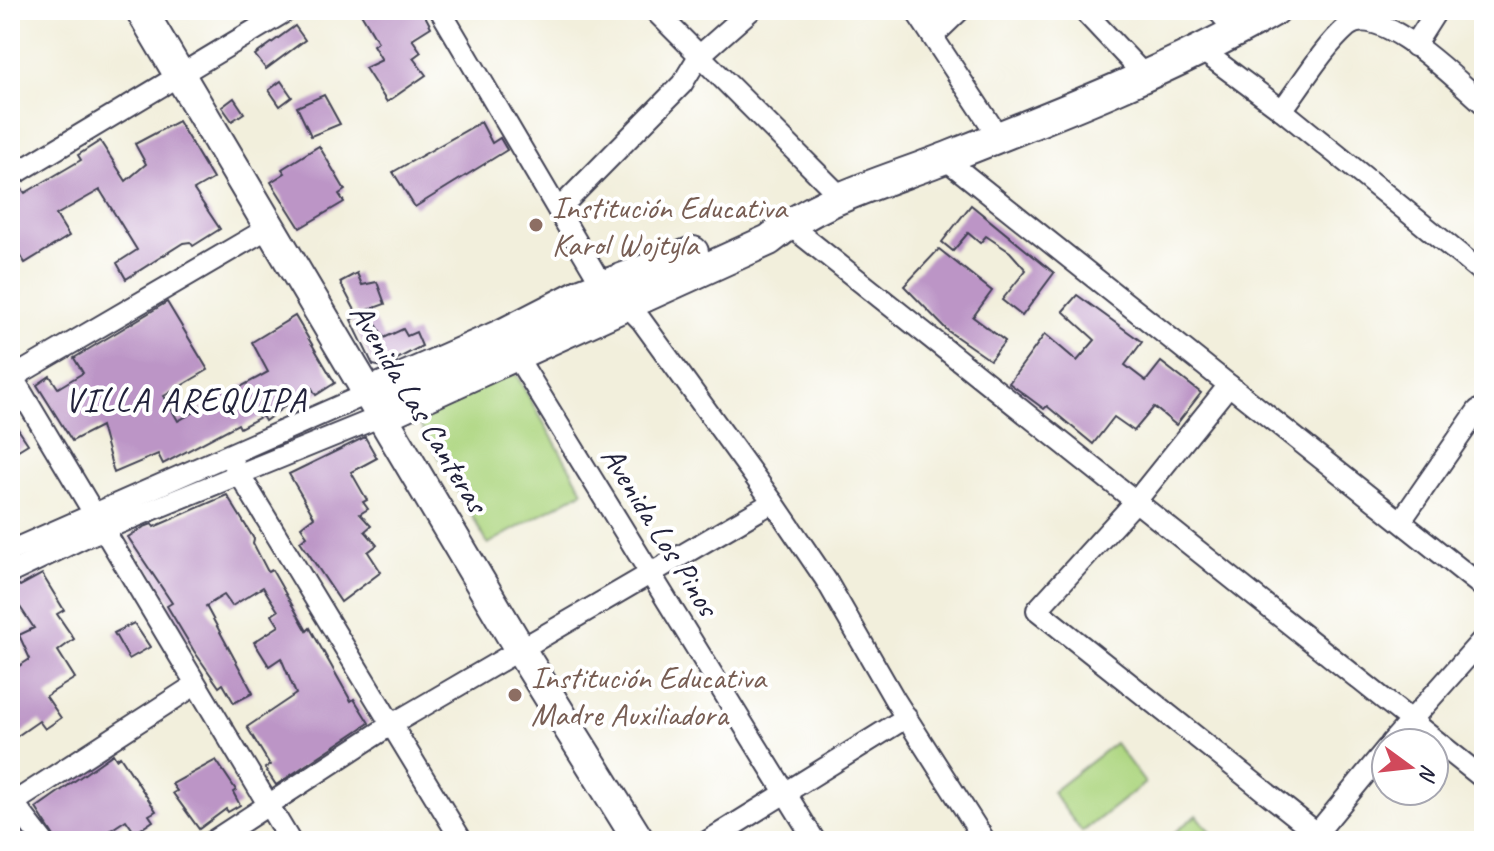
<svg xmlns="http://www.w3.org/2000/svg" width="1494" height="851" viewBox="0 0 1494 851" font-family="Caveat,sans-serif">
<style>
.green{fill:#add680;stroke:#687c5e;stroke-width:2}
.building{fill:#bc95c6}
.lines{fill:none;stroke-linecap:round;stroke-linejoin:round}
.street-casing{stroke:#414153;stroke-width:24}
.secondary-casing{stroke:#414153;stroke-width:34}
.street{stroke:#fff;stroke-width:20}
.secondary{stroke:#fff;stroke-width:30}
.education-dot{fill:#8d6e63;stroke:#fff;stroke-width:3}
.labels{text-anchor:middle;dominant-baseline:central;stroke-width:8;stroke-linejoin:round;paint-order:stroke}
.education-label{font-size:32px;fill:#785e54;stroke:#fff;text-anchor:start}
.street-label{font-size:32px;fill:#22223b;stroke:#fff}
.neighbourhood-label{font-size:34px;letter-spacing:2px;fill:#22223b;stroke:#fff}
</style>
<rect width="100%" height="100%" fill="#fff"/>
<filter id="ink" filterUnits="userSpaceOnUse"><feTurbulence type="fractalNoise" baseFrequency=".0125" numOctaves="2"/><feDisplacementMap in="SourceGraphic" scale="16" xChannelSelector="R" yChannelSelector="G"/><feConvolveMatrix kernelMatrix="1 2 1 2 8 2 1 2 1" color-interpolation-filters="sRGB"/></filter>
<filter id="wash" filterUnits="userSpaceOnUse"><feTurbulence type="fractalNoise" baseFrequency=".006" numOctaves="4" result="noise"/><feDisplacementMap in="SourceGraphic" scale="32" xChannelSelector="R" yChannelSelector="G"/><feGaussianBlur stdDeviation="1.8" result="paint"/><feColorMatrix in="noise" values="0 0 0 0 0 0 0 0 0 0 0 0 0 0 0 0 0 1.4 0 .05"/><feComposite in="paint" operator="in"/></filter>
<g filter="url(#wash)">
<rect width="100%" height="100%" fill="#f2efdc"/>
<g class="green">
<polygon points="514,371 583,491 488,544 416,418"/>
<polygon points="1115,743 1145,783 1082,832 1052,792"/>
<polygon points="1197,815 1217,841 1163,841"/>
</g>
<g id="blocks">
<g class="building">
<polygon points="359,10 422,10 431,27 412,39 421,52 413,58 426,75 387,102 365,68 382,60 373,45 378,42"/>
<polygon points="295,26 305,40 266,69 255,55"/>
<polygon points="281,81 292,97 280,106 269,90"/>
<polygon points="324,95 340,124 311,136 297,107"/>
<polygon points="234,98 244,113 232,121 222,107"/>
<polygon points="178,121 213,179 194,190 220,229 193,246 190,242 183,243 126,279 117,263 137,250 100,190 56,215 69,236 25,263 10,238 10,196 22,189 25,193 81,160 78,155 100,141 126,181 146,164 135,144"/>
<polygon points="481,122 492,143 500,138 507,150 415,207 393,172"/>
<polygon points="319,146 345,190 339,194 344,202 300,228 271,182 285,173 282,169"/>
<polygon points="971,205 1054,273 1022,316 1002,300 1026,270 1010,252 986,236 980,243 968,233 953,251 942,242"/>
<polygon points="939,249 992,291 973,317 1005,341 990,360 948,331 904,286"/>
<polygon points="357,273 362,285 377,282 385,304 368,310 384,338 403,329 407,336 416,332 422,346 382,367 373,365 351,320 367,311 357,314 340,282"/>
<polygon points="1077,295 1142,342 1125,365 1146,381 1161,362 1201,393 1176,425 1154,407 1134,431 1114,417 1093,444 1047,406 1044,409 1009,383 1045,334 1077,361 1095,340 1063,311"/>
<polygon points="167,302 208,370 164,396 178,421 268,372 252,342 295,316 335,383 316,395 311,387 265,421 262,416 240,428 238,424 163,464 158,454 114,473 101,426 72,441 37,385 50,376 58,388 83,373 74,358"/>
<polygon points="10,417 28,444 10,455"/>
<polygon points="365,437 377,458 351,472 367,500 363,502 368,509 360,514 371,526 365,531 377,545 368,552 381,572 341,602 300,541 307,536 301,527 314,517 289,474"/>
<polygon points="227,495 254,539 253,543 268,572 272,570 307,631 310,628 351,701 354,699 369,723 276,785 265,768 270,765 247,727 296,694 281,658 269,666 254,642 279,626 272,615 278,611 263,587 232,606 224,595 206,606 253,693 234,703 223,684 219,687 194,651 167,606 172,603 128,537 144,527 152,524 154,527"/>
<polygon points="42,574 64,610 57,614 74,639 58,651 75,678 46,696 61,718 45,729 39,721 10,741 10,672 30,659 19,635 34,628 18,604 10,608 10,586 18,584 20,586"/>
<polygon points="134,623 150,647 129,659 114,633"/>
<polygon points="113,754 116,759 120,756 156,811 149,815 153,821 135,833 126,820 94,841 57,841 36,808"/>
<polygon points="216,760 236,790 233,792 240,805 228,812 226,809 199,829 173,793 177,791 172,784"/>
</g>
</g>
</g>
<g filter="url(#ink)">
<use href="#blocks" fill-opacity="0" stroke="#414153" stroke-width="2"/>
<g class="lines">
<defs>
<g id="street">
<polyline points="440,10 595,273 641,320 773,502 826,580 895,700 985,841"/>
<polyline points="654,10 841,197"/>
<polyline points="915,10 998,136"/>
<polyline points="1083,10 1144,75"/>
<polyline points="1217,10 1237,32"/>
<polyline points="933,36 960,10"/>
<polyline points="1414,46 1437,10"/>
<polyline points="1200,49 1282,110 1484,274"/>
<path d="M1282,110c20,-26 40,-61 65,-83 32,-27 111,55 137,77"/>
<polyline points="944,158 1484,588"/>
<polyline points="10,177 288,10"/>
<polyline points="559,209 682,84 699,56 751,10"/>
<polyline points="788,224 1484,779"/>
<polyline points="509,344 815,841"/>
<polyline points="10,373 290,841"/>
<polyline points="10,379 270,227"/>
<polyline points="1229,385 1136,501 1037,610 1327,841"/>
<polyline points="229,457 462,841"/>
<polyline points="1401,521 1478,410 1484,415"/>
<polyline points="10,551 369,393"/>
<polyline points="10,573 83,538 382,416"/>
<polyline points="1391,743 1484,638"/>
<polyline points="10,798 43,841"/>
<polyline points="13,803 195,685"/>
<polyline points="1317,833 1386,749"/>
<polyline points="213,841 389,726 773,502"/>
<polyline points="708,841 907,717"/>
</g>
<g id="secondary">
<polyline points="141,10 521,651 639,841"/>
<polyline points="369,393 503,334 581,294 693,252"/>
<path d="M382,416l387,-176c49,-41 115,-58 174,-81 112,-44 228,-89 332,-149"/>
</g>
</defs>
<use href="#street" class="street-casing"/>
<use href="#secondary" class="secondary-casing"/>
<use href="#street" class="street"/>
<use href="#secondary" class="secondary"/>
</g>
</g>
<g class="education-dot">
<circle cx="536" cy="225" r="8"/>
<circle cx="515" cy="695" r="8"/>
</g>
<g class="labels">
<g class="education-label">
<text x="552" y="207">Institución Educativa<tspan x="552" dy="37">Karol Wojtyla</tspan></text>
<text x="531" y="677">Institución Educativa<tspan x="531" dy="37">Madre Auxiliadora</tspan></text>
</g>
<g class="street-label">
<text transform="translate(419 408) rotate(59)">Avenida Las Canteras</text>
<text transform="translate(660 531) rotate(58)">Avenida Los Pinos</text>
</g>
<g class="neighbourhood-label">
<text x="186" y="399">VILLA AREQUIPA</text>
</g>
</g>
<rect width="1494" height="851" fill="none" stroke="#fff" stroke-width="40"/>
<g transform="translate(1410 767) rotate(105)"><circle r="38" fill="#ffffff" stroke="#a7a7b1" stroke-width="2"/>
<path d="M0-6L14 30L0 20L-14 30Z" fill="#d1495b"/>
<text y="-12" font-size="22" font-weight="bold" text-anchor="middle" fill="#22223b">N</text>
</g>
</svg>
